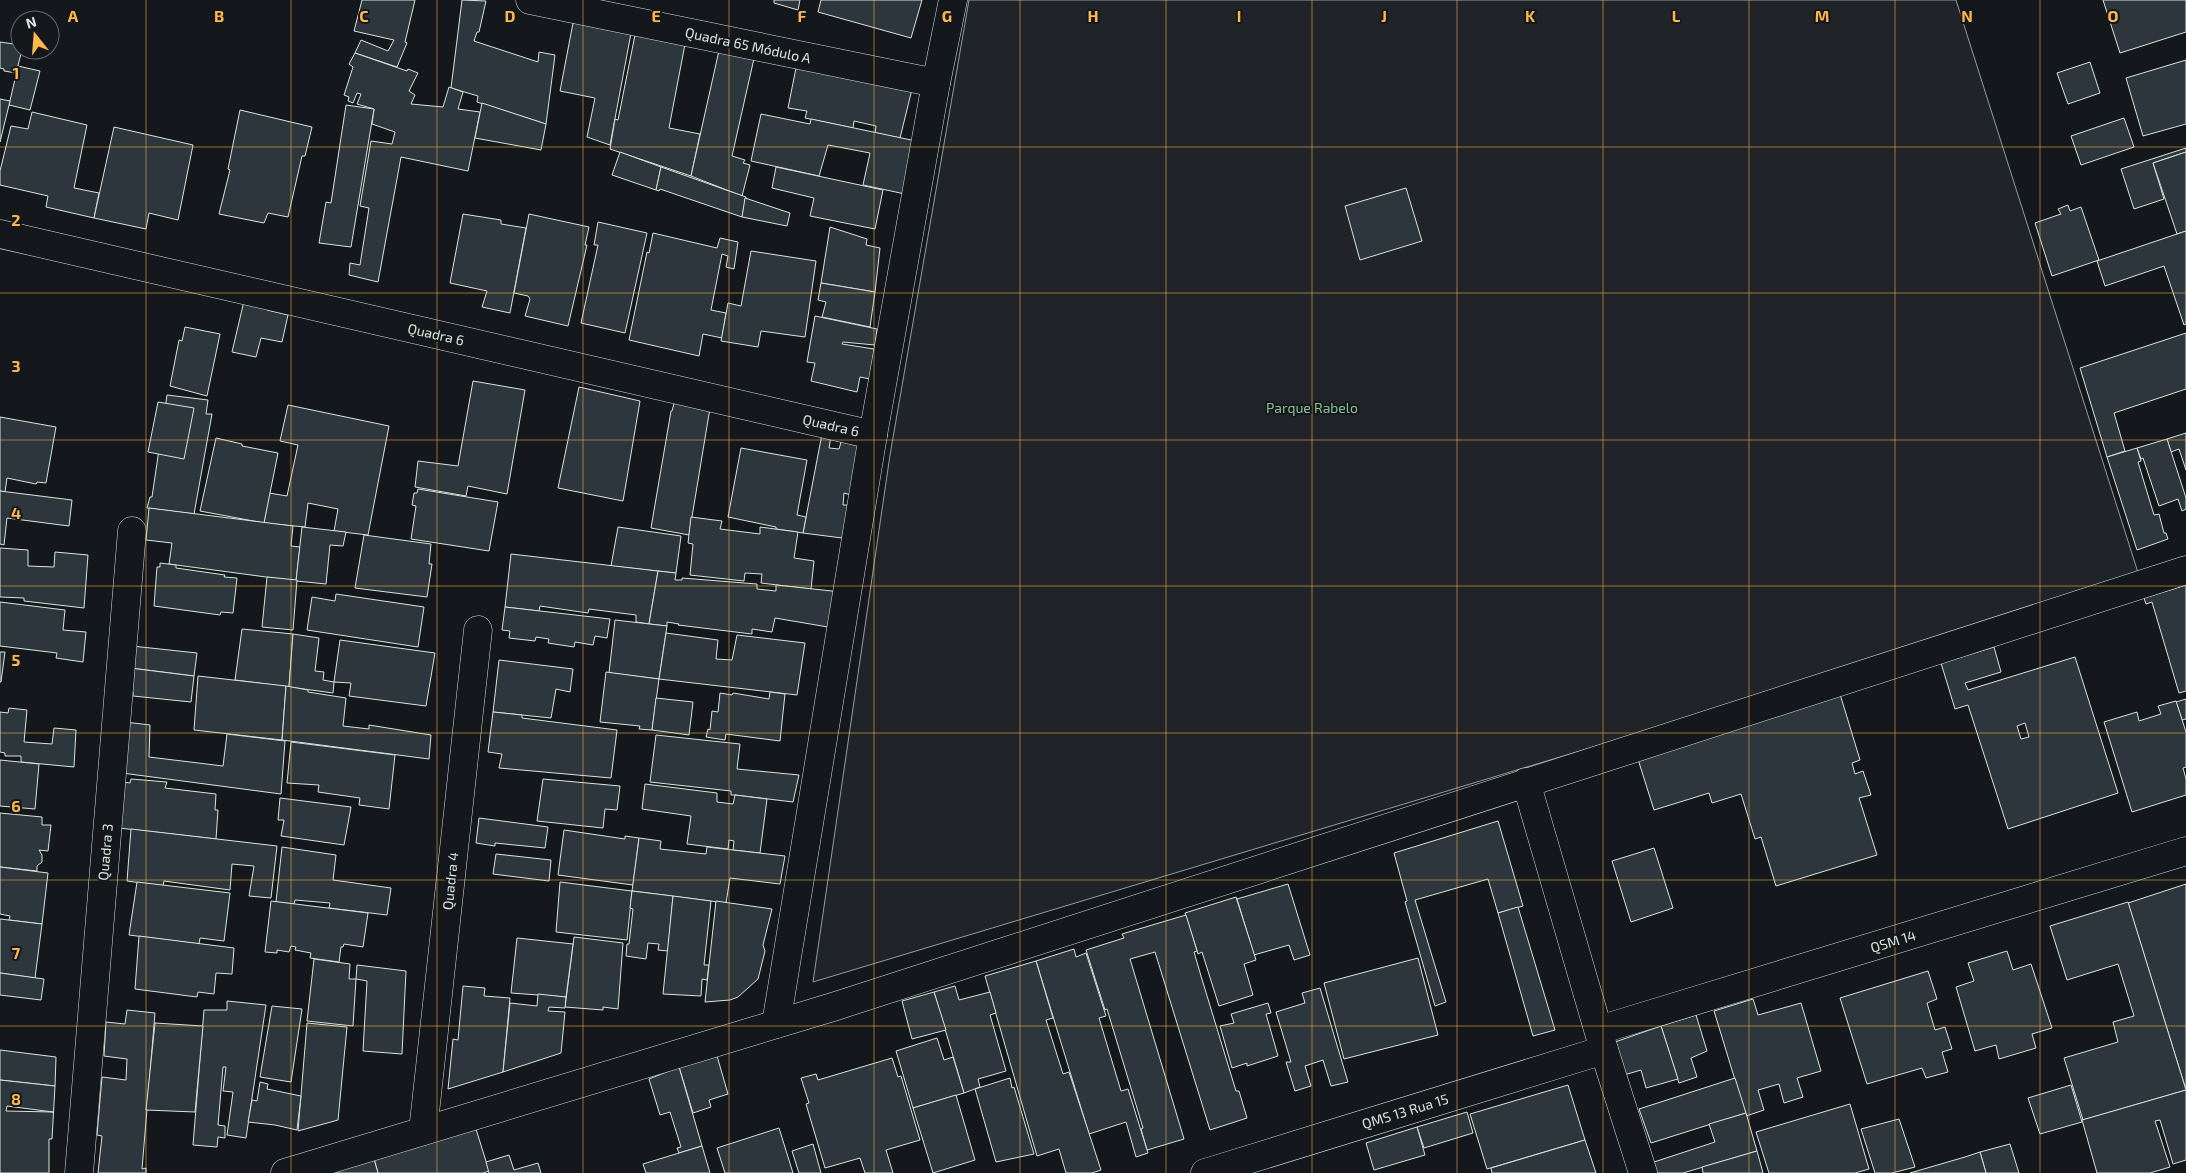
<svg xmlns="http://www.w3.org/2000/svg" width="2186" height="1173" viewBox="0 0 2186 1173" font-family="'Exo 2',sans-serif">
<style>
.green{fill:#202428;stroke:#939e99}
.building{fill:#2c363c;stroke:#d8e6dc;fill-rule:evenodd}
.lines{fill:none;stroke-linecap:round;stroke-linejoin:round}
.minor-casing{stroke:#d8e6dc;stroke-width:29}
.minor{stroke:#14181c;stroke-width:28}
.grid{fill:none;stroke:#ffb74d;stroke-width:1;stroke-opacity:0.55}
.labels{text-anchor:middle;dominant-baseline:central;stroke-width:4;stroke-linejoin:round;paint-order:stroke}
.street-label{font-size:14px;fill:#d8e6dc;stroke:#14181c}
.park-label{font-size:14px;fill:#8ac095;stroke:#14181c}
.grid-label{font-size:16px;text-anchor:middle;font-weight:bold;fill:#ffb74d;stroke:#14181c;stroke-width:4;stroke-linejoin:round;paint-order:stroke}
</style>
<rect width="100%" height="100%" fill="#14181c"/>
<polygon class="green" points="969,0 1956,0 2141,582 813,982 890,455"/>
<g class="building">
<polygon points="362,0 415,0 405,42 407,43 397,67 355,53 361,40 388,51 394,40 354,31"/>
<polygon points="462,0 486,1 479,32 477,32 474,41 538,62 539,52 555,55 546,124 477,102 478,96 451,88"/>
<polygon points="774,0 800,0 798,10 774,3"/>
<polygon points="821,0 922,0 911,38 818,12"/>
<polygon points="2103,0 2186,0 2186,32 2120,53"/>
<polygon points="573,23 632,28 610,145 587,137 595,98 560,91"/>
<polygon points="635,35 685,44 669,128 700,134 691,176 610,149 615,119 618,120"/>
<polygon points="0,42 20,45 20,50 22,50 16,73 4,71 4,69 0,68"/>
<polygon points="720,46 755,54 732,156 745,160 743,163 750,165 742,196 691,176"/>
<polygon points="355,53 407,71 408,69 418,73 409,91 415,95 411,104 443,107 449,87 463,92 458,109 480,112 468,171 401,157 378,282 349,275 350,263 360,265 369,208 360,206 371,141 392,144 395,132 372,124 374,109 357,104 361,94 357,93 353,103 348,101 349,97 344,95 353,67 349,64"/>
<polygon points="2186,60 2186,124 2143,136 2126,78"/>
<polygon points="2090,62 2100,93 2068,104 2057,73"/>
<polygon points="18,66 40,71 30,110 9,105"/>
<polygon points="796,68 913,85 900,138 875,133 876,126 854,121 853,128 805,118 807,111 788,108"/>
<polygon points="0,99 10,101 0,142"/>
<polygon points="482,103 546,124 541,150 475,138"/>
<polygon points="346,105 374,109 351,247 319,243 326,202 331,203"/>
<polygon points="240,110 312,127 305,156 302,156 288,217 268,213 264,223 219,214 230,170 228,169"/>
<polygon points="32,112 87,125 74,188 99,193 94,218 46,207 48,196 0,185 0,171 11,126 28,129"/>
<polygon points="761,114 810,124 811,119 916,141 905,194 863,185 870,153 828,145 819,176 751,161"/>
<polygon points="2124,118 2134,147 2081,165 2071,136"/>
<polygon points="114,127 193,145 178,220 149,213 146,229 94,218"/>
<polygon points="2186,148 2186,152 2153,163 2164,199 2134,209 2121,169"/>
<polygon points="620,152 661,167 656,190 612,175"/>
<polygon points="2186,152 2186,231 2177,234 2153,163"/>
<polygon points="661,167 746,197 742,217 660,189 659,191 656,190"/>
<polygon points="776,167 883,190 875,229 810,216 814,198 772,188"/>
<polygon points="1406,188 1422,241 1360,260 1345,206"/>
<polygon points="745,198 790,213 787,226 742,217"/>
<polygon points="2068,205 2070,211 2081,207 2099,260 2052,276 2035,223 2061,214 2058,209"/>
<polygon points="463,214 501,220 501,224 526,228 510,313 482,307 487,291 450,283"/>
<polygon points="529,214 589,227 585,245 587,245 568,326 525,316 530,299 528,296 514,293"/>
<polygon points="598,222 647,233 625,333 581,323 598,245 594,245"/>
<polygon points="830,227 867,239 866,245 880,248 875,292 821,283"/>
<polygon points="2186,231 2186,324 2184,325 2164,266 2105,286 2097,261"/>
<polygon points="653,233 717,248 720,238 738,242 734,269 726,267 728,256 722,254 711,310 726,313 722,338 703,334 699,356 629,340 647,252 649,253"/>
<polygon points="751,251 816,261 805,337 761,331 758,347 721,341 728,303 741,306"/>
<polygon points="821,283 875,292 870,327 822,317 826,302 818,300"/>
<polygon points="244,301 268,307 267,310 288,315 282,342 261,338 256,357 232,352"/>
<polygon points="815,316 877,329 875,345 843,342 842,344 874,349 870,379 860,377 857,392 811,381 815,363 807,362"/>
<polygon points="185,327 220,334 207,396 170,386 179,340 182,341"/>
<polygon points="2186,333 2186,389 2114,413 2125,451 2107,457 2080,368"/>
<polygon points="473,381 525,390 507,494 468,486 466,496 415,487 418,461 458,466"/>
<polygon points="579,387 640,401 623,501 558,488"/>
<polygon points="167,395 208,400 206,414 212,414 194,514 147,508 150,497 152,497"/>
<polygon points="675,400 710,408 689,535 651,528 671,411 672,411"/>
<polygon points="158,402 194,408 184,459 148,452"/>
<polygon points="288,405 389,426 368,535 334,531 338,509 308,503 305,527 264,523 269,493 287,496 298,445 280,441"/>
<polygon points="0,417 56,427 46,483 37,482 36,484 7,478 5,492 0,491"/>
<polygon points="2186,433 2186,470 2179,449 2171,452 2167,439"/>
<polygon points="822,434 831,436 829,448 839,449 842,439 860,443 851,495 844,493 843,505 849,505 842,538 803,533"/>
<polygon points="216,438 242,444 242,446 278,453 264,523 200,511"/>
<polygon points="2167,439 2186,498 2186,509 2182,511 2178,499 2159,506 2143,458 2141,459 2137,448"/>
<polygon points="741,448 807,460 797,515 806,517 803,533 776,529 776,527 728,517"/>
<polygon points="2137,448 2141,461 2138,462 2154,515 2159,514 2164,533 2166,533 2168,539 2137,550 2107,457"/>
<polygon points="418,489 498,502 489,551 411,539 416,506 412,505 414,493 417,493"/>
<polygon points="0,491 72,500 69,526 7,518 4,545 0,544"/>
<polygon points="149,508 293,526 291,546 300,547 296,581 169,564 172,543 146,540"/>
<polygon points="691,517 722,521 720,529 760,534 760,527 798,532 794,558 814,561 811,589 761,583 762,574 745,573 744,581 690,575 693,544 688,543"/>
<polygon points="302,527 346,532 343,546 330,545 326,584 296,581"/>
<polygon points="618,527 681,536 676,573 611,566"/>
<polygon points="364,535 431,544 429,564 432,564 427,597 355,588"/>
<polygon points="0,548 28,550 28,566 54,567 55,552 88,555 84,608 24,601 24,598 0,597"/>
<polygon points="511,554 658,571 649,624 636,622 636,615 589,609 588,613 540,606 539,611 505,607"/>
<polygon points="160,563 176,565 176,568 225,575 224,577 237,578 233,613 221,612 220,615 154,606 157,567 160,567"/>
<polygon points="658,571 676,573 675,580 682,580 682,578 757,584 757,589 776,591 776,585 832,591 834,592 828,627 775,618 772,632 752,629 752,634 678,625 679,624 667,622 667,626 649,624"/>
<polygon points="267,577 297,580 293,630 262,627"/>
<polygon points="2186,585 2186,691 2179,693 2152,602 2146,604 2144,598"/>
<polygon points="336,594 424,607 418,647 307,630 312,597 335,601"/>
<polygon points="0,602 65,610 63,630 86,632 83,662 56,658 57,653 0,646"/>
<polygon points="505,607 610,619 607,638 595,636 593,645 575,642 574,647 548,643 549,639 536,637 535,641 509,638 510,631 502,630"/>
<polygon points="615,620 667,626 659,679 609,673"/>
<polygon points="242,629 293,634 289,687 235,680"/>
<polygon points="666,633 718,640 716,659 732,660 737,635 805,643 797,695 659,679"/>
<polygon points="293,634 319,638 315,671 324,672 323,680 334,682 333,693 289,687"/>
<polygon points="340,640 435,653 426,706 349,696 351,683 334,682"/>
<polygon points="132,646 197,653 194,676 130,668"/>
<path d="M1994,647l7,25 -36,11 3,7 107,-33 43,136 -110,36 -40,-124 -13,4 -14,-46zM2025,723l4,14 -8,2 -4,-13z"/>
<polygon points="0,652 5,652 1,682 0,682"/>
<polygon points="499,660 573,669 570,692 556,689 551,718 493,712"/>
<polygon points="130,668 194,676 191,702 133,696 133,692 128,692"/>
<polygon points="606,672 659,679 652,730 639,729 640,726 600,722"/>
<polygon points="198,676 286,686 282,740 194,730"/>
<polygon points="286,686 308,690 308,692 346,698 343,726 369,729 369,725 431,735 429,759 282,740"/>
<polygon points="770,692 785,694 780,741 726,734 725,740 706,737 708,729 710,730 712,711 718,712 720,693 732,695 733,693 769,699"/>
<polygon points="1840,694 1860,760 1852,763 1855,774 1863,771 1871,795 1859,798 1877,855 1776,886 1761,837 1755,839 1741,794 1712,803 1709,793 1654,810 1637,756"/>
<polygon points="656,698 693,702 689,735 652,730"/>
<polygon points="2186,699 2186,719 2182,720 2176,702"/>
<polygon points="2176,701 2186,732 2186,767 2183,768 2186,779 2186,795 2132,812 2104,722 2137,712 2139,721 2161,714 2158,706"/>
<polygon points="9,708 27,710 24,742 52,744 54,728 76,730 74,767 21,762 21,756 5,756 5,753 0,752 0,712 8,713"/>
<polygon points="493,712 522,715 522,718 617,730 611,778 499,768 502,754 488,752"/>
<polygon points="125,722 150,725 149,757 223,766 227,734 285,741 281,794 122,773"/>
<polygon points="656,735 740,744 737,769 799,775 793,802 735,795 731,795 731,791 650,782"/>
<polygon points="291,742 395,755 389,809 359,805 360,798 318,792 319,785 287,783"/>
<polygon points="0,760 39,764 35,809 0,806"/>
<polygon points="131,779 167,782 165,788 216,794 215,810 218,810 216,839 119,828 122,782 130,783"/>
<polygon points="543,779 620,786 617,810 605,809 603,828 537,821"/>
<polygon points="645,784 717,793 717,802 733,804 735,795 767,799 760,853 733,850 734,841 729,840 728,849 687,844 691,816 642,809"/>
<polygon points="280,798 351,807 344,845 281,836 284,820 278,820"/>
<polygon points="0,813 42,817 42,825 51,825 48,851 39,850 42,855 42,862 37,866 37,871 0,867"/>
<polygon points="479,818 548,827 545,848 495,843 495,846 476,843"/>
<polygon points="1498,821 1523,906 1498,913 1488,879 1415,900 1446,1002 1435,1006 1405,902 1407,901 1394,853"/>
<polygon points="131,829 277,846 271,898 249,896 254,866 232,864 230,890 164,881 163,886 127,881"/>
<polygon points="564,830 625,839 625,836 639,838 633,885 558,875"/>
<polygon points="639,838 661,841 660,849 706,854 707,847 785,856 780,884 730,878 726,903 632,891"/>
<polygon points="282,847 336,855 333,880 391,888 387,915 329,908 330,903 295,900 294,904 276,902"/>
<polygon points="1654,848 1673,908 1631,922 1612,861"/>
<polygon points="496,854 551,860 549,881 493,874"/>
<polygon points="0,867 48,873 42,924 9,920 10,916 0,914"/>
<polygon points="137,882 230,893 224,941 200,938 199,944 129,935"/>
<polygon points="560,882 632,891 627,940 556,932"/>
<polygon points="1288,884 1310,955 1294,960 1289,945 1254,955 1237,899"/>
<polygon points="2186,884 2186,1090 2128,903"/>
<polygon points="632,891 673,896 668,951 658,950 659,944 648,943 646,959 626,956 627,944 629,944 633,909 630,908"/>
<polygon points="673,896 711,901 704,965 709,965 707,980 702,979 701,996 663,994"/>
<polygon points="1236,897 1256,960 1244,964 1253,995 1219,1006 1202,952 1198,954 1185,913"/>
<polygon points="271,901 368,913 363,947 344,944 343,947 341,947 339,962 310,958 311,953 295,950 296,947 291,946 289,952 277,950 277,953 265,952"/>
<polygon points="716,901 772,909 763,945 765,951 758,979 738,997 730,1000 705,1002"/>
<polygon points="2128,902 2186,1090 2083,1120 2064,1058 2118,1042 2113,1022 2134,1016 2118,964 2067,980 2050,926"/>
<polygon points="1518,907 1555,1030 1533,1036 1498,913"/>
<polygon points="1186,915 1197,951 1194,952 1201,976 1236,1091 1239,1091 1247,1118 1210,1130 1155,952 1130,959 1184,1139 1147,1150 1141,1129 1143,1128 1107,1009 1105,1010 1086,950 1124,938 1122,934"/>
<polygon points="0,919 42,924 35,978 0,973"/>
<polygon points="139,936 234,948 232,974 216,973 214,994 198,992 197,997 135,989"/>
<polygon points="574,937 623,943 618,1009 603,1007 603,1010 565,1007"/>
<polygon points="517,938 573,944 566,997 511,993"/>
<polygon points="1074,949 1076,957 1086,953 1106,1016 1099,1018 1121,1091 1128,1089 1148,1153 1136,1157 1126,1122 1089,1134 1036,961"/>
<polygon points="2007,951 2013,970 2031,964 2052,1028 2032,1034 2036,1048 1999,1059 1996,1045 1975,1051 1956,987 1974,981 1968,963"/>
<polygon points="1418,958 1438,1035 1344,1059 1324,983"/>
<polygon points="314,959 350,964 349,979 356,979 353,1026 307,1021"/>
<polygon points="1036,961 1053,1018 1046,1020 1063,1074 1069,1072 1101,1170 1092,1173 1066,1173 1059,1149 1037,1156 985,976"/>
<polygon points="357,965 406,971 402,1054 363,1051 367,981 356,979"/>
<polygon points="1928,971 1937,999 1927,1003 1935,1030 1945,1027 1952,1049 1942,1052 1948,1072 1926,1078 1922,1068 1867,1084 1840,998"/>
<polygon points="0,973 44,979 41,1000 0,995"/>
<polygon points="463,986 485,988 484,996 510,998 503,1072 448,1089 453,1039 458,1040"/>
<polygon points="955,986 959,1000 990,992 996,1013 990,1015 1006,1071 978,1079 980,1087 964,1093 934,992"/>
<polygon points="1320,988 1348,1082 1331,1086 1323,1060 1305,1066 1311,1086 1295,1091 1286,1062 1291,1062 1276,1012 1305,1003 1302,993"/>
<polygon points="934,992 946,1030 912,1039 902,1001"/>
<polygon points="538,994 566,997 565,1008 549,1007 548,1011 565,1012 561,1053 503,1072 510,1003 537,1006"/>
<polygon points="1753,999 1758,1015 1801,1003 1821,1071 1797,1078 1803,1097 1784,1103 1779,1084 1758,1090 1764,1110 1746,1116 1714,1011"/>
<polygon points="227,1001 266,1005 246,1138 227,1135 233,1092 223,1091 226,1067 223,1067 218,1125 225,1126 225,1138 218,1137 217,1147 193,1145 204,1010 227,1010"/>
<polygon points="1268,1003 1271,1013 1266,1014 1278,1056 1247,1066 1247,1063 1232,1068 1220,1026 1234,1023 1231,1014"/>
<polygon points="272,1006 302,1009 291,1082 260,1077"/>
<polygon points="127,1010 155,1013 142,1169 146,1168 146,1173 98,1173 102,1136 97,1135 102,1077 126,1080 127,1059 104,1056 106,1022 125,1024"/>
<polygon points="1696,1015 1707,1051 1691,1058 1697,1077 1679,1083 1661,1026"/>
<polygon points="155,1023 203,1026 195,1112 146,1110"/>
<polygon points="307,1023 347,1027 338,1120 298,1131"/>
<polygon points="1661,1026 1678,1079 1646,1088 1641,1070 1624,1075 1615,1042"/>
<polygon points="937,1038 944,1060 953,1057 964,1093 913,1108 896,1051"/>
<polygon points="0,1050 56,1057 55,1086 0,1080"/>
<polygon points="717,1056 728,1094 709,1100 711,1107 693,1113 679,1067"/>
<polygon points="892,1058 898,1077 901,1076 920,1140 886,1150 893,1173 865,1173 860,1158 825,1168 806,1104 809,1103 801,1078 816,1074 818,1080"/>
<polygon points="679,1067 702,1146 679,1153 677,1148 681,1147 670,1112 660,1115 649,1079"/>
<polygon points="1010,1078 1012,1088 1014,1087 1034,1154 996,1162 975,1089"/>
<polygon points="1735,1078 1746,1113 1651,1143 1639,1109"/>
<path d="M0,1080l55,6 -3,53h-3v34h-49zM7,1106l46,6 -47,-1z"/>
<polygon points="260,1082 268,1084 267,1089 301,1096 297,1130 275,1125 248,1122 252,1100 257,1101"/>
<polygon points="1568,1085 1585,1140 1487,1169 1470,1114"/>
<polygon points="2071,1085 2082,1122 2040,1134 2028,1098"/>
<polygon points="2186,1090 2186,1160 2173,1164 2160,1120 2155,1121 2170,1167 2150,1173 2097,1173 2082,1120"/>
<polygon points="956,1095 975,1160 933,1173 913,1108"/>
<polygon points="1850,1104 1869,1169 1855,1173 1769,1173 1756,1132"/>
<polygon points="1467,1112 1473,1133 1424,1148 1417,1127"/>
<polygon points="1746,1113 1757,1151 1683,1173 1654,1173 1651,1163 1715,1142 1709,1124"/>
<polygon points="1899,1119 1915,1167 1892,1173 1875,1173 1861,1129"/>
<polygon points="1417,1127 1425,1155 1374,1170 1366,1143"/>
<polygon points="779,1128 793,1173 725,1173 717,1148"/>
<polygon points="476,1129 489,1171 483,1173 378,1173 374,1159"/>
<polygon points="1585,1140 1596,1173 1492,1173 1491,1168"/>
<polygon points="813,1144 821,1173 799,1173 792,1151"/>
<polygon points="2010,1144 2019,1173 1986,1173 1980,1152"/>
<polygon points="702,1146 710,1173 646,1173 643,1164"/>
<polygon points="1757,1151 1763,1173 1703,1173 1702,1167"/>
<polygon points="1980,1152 1986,1173 1910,1173 1965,1157"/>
<polygon points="509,1155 514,1170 538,1163 541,1173 489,1173 486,1162"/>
<polygon points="374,1159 378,1173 329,1173"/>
</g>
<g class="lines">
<defs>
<g id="minor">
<polyline points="530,0 936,83"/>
<polyline points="0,234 873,435"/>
<polyline points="1526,782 1604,1050 1643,1173"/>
<polyline points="776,1024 873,435 936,83 953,0"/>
<polyline points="1599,1030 2186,851"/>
<polyline points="423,1131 478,630"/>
<polyline points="79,1173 132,531"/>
<polyline points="285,1173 836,1006 2186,570"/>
<polyline points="1205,1173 1604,1050"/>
</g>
</defs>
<use href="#minor" class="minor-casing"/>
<use href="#minor" class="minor"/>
</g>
<path class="grid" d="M146,0v1173M291,0v1173M437,0v1173M583,0v1173M729,0v1173M874,0v1173M1020,0v1173M1166,0v1173M1312,0v1173M1457,0v1173M1603,0v1173M1749,0v1173M1895,0v1173M2040,0v1173M0,147h2186M0,293h2186M0,440h2186M0,586h2186M0,733h2186M0,880h2186M0,1026h2186"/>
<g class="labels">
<g class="street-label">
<text transform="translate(748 45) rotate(12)">Quadra 65 Módulo A</text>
<text transform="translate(436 334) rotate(13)">Quadra 6</text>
<text transform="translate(831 425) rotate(13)">Quadra 6</text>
<text transform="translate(105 852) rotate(-85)">Quadra 3</text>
<text transform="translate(450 881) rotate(-84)">Quadra 4</text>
<text transform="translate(1893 941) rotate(-17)">QSM 14</text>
<text transform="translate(1405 1111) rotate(-17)">QMS 13 Rua 15</text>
</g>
<g class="park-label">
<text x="1312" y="407">Parque Rabelo</text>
</g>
</g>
<g class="grid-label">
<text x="73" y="22">A</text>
<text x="219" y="22">B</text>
<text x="364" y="22">C</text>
<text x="510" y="22">D</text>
<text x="656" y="22">E</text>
<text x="802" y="22">F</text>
<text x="947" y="22">G</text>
<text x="1093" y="22">H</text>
<text x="1239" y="22">I</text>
<text x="1384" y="22">J</text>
<text x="1530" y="22">K</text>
<text x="1676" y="22">L</text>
<text x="1822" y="22">M</text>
<text x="1967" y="22">N</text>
<text x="2113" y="22">O</text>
<text x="16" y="79">1</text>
<text x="16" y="226">2</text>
<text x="16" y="372">3</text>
<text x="16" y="519">4</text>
<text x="16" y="666">5</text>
<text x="16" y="812">6</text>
<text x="16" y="959">7</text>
<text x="16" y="1105">8</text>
</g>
<g transform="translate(35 35) rotate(343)"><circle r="24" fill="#14181c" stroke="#626a69"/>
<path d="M0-4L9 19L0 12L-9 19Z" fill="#ffb74d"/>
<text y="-8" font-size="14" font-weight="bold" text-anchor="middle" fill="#d8e6dc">N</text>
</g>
</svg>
